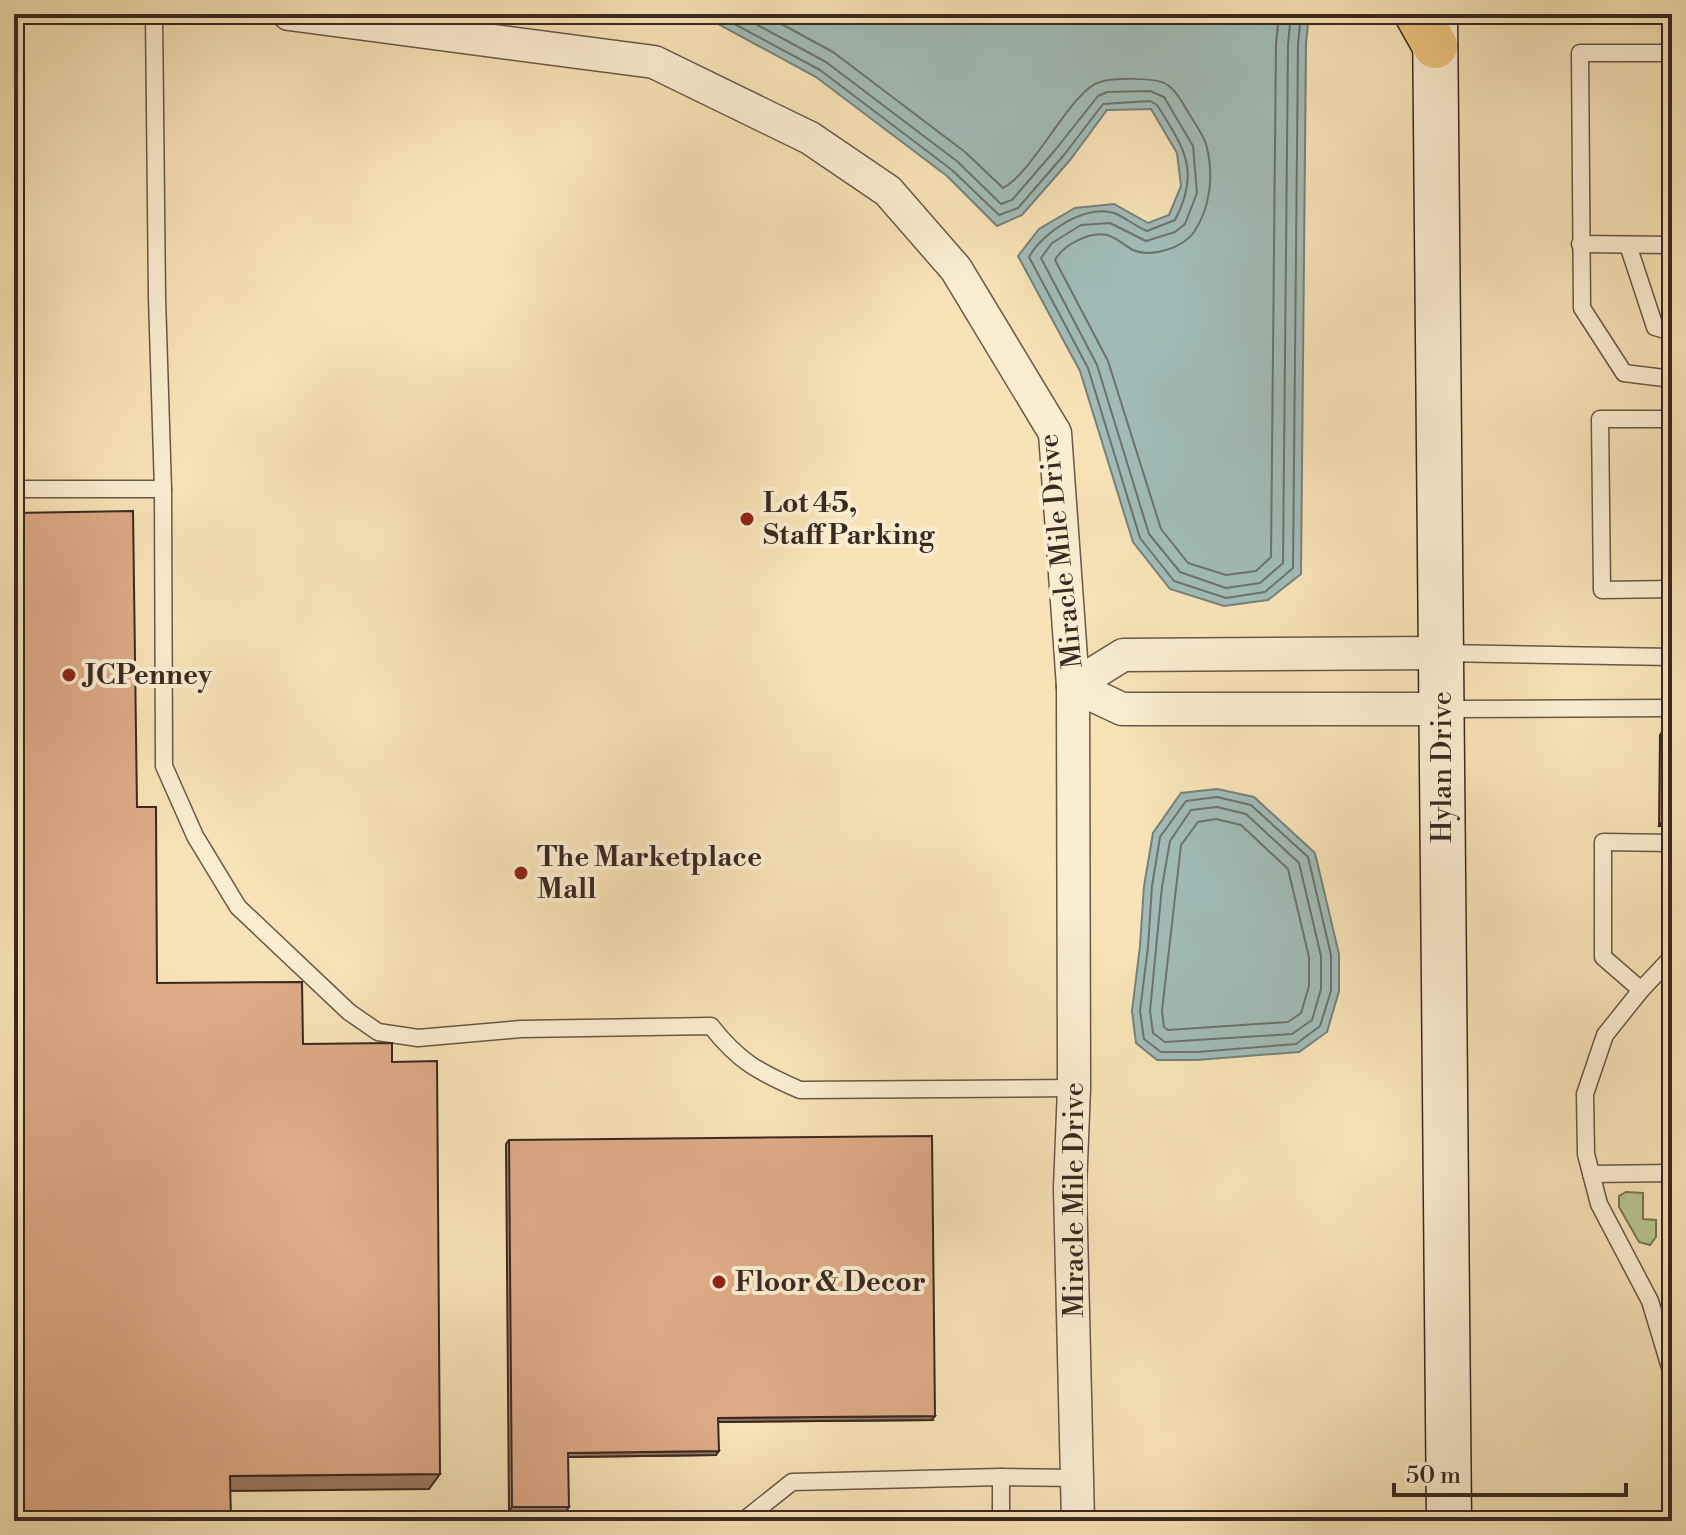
<svg xmlns="http://www.w3.org/2000/svg" width="1686" height="1535" viewBox="0 0 1686 1535" font-family="'Libre Bodoni',serif">
<style>
.green{fill:#b9c491;stroke:#79765a;stroke-width:2}
.water{fill:#a1bcb8;stroke:#77817c;stroke-width:2}
.lines{fill:none;stroke-linecap:round;stroke-linejoin:round}
.shore{stroke:#6d726d;stroke-width:2}
.service-casing{stroke:#685847;stroke-width:19}
.minor-casing{stroke:#685847;stroke-width:35}
.secondary-casing{stroke:#392922;stroke-width:47}
.primary-casing{stroke:#392922;stroke-width:47}
.service{stroke:#faedd0;stroke-width:16}
.minor{stroke:#faedd0;stroke-width:32}
.secondary{stroke:#faedd0;stroke-width:44}
.primary{stroke:#ecc27c;stroke-width:44}
.wall{fill:#bf9274;stroke:#392922;stroke-width:2}
.shaded-wall{fill:#9b775e;stroke:#392922;stroke-width:2}
.building{fill:#deaa87;stroke:#392922;stroke-width:2}
.poi-dot{fill:#8f2418;stroke:#faedd0;stroke-width:3}
.labels{text-anchor:middle;dominant-baseline:central;stroke-width:8;stroke-linejoin:round;paint-order:stroke}
.poi-label{font-size:28px;font-weight:bold;fill:#392922;stroke:#faedd0;text-anchor:start}
.street-label{font-size:28px;fill:#392922;stroke:#faedd0}
</style>
<rect width="100%" height="100%" fill="#f7e3b7"/>
<filter id="stains"><feTurbulence type="fractalNoise" baseFrequency=".0025" numOctaves="4"/><feColorMatrix values="0 0 0 0 .2 0 0 0 0 .09 0 0 0 0 .02 0 0 0 .5 -.17"/></filter>
<radialGradient id="worn" r=".72"><stop offset=".6" stop-color="#630" stop-opacity="0"/><stop offset="1" stop-color="#630" stop-opacity=".3"/></radialGradient>
<polygon class="green" points="1626,1192 1643,1193 1643,1219 1656,1220 1656,1237 1650,1245 1639,1242 1619,1207 1619,1196"/>
<g class="water">
<polygon points="678,14 1309,14 1306,44 1301,574 1268,600 1224,606 1170,589 1133,542 1080,371 1018,256 1039,229 1075,208 1114,204 1148,223 1169,215 1181,186 1177,153 1151,109 1107,110 1070,160 1022,215 997,226 947,176 816,77 709,19"/>
<polygon points="1217,789 1254,797 1315,853 1339,954 1339,991 1327,1032 1299,1052 1197,1060 1157,1060 1136,1043 1132,1011 1140,946 1144,886 1153,833 1181,793"/>
</g>
<g class="lines">
<g class="shore">
<path d="M716,14l104,56 132,100 47,45 19,-7 46,-53 39,-51 47,-3 7,4c27,43 44,66 18,115l-28,11c-11,-4 -22,-14 -33,-18 -30,-9 -72,20 -85,44l59,111 52,170 34,43 52,17 39,-6 28,-24 5,-524 3,-30"/>
<polyline points="737,14 826,62 958,162 1001,204 1012,200 1056,149 1098,96 1107,92 1150,91 1164,97 1193,146 1197,193 1185,224 1175,232 1146,241 1110,223 1081,225 1052,243 1041,258 1097,365 1149,534 1180,572 1226,588 1260,583 1283,563 1288,44 1291,14"/>
<path d="M763,14l70,38 132,100 38,36c31,-16 69,-99 97,-106 13,-4 54,-5 66,2 10,6 16,18 22,28 6,10 14,21 18,32 8,29 5,63 -12,88 -11,16 -43,26 -61,18 -8,-4 -17,-13 -26,-15 -17,-4 -44,10 -52,25l53,101 53,168 27,34 38,12 30,-4 15,-14 5,-513 3,-30"/>
<polygon points="1217,797 1251,805 1308,857 1331,955 1331,991 1320,1026 1296,1044 1197,1052 1161,1052 1144,1039 1140,1011 1148,947 1152,886 1160,837 1186,801"/>
<polygon points="1217,807 1246,814 1299,863 1321,956 1321,989 1312,1020 1292,1034 1165,1042 1153,1033 1150,1011 1162,887 1170,841 1191,810"/>
<polygon points="1216,819 1241,825 1288,869 1309,957 1309,986 1301,1013 1288,1022 1168,1030 1164,1027 1162,1011 1181,845 1198,822"/>
</g>
<defs>
<g id="service">
<path d="M154,14l3,284 6,191 1,277 31,70 43,71 111,105 29,20 40,6 103,-9 190,-3c28,36 48,46 89,64l274,-2"/>
<polyline points="1672,53 1580,53 1582,308 1624,373 1672,379"/>
<polyline points="1580,244 1672,245"/>
<polyline points="1628,245 1655,327 1672,332"/>
<polyline points="1672,419 1600,419 1602,590 1672,589"/>
<polyline points="14,489 163,489"/>
<polyline points="1442,653 1672,657"/>
<polyline points="1443,709 1672,708"/>
<polyline points="1672,957 1641,990 1605,1035 1585,1094 1586,1154 1599,1204 1650,1301 1672,1374"/>
<polyline points="1641,990 1603,957 1603,842 1672,843"/>
<polyline points="1591,1174 1672,1173"/>
<polyline points="1001,1477 1001,1521"/>
<polyline points="743,1521 792,1482 1001,1477 1077,1478"/>
</g>
<g id="minor">
<polyline points="289,14 654,62 810,138 888,191 956,269 1055,433 1073,686 1074,1088 1070,1188 1078,1521"/>
<polyline points="1073,686 1123,655 1441,653"/>
<polyline points="1073,686 1122,709 1441,709"/>
</g>
<polyline id="secondary" points="1435,14 1449,1521"/>
<polyline id="primary" points="1417,14 1435,46"/>
</defs>
<use href="#service" class="service-casing"/>
<use href="#minor" class="minor-casing"/>
<use href="#secondary" class="secondary-casing"/>
<use href="#primary" class="primary-casing"/>
<use href="#service" class="service"/>
<use href="#minor" class="minor"/>
<use href="#secondary" class="secondary"/>
<use href="#primary" class="primary"/>
</g>
<g class="wall">
<polygon points="1670,720 1672,720 1672,826 1659,826 1660,735"/>
<polygon points="509,1140 932,1420 718,1422 716,1455 568,1457 566,1511 509,1511 506,1144"/>
</g>
<g class="shaded-wall">
<polygon points="1670,811 1672,811 1672,826 1659,826"/>
<polygon points="935,1416 932,1420 715,1422 718,1418"/>
<polygon points="719,1451 716,1455 565,1457 568,1453"/>
<polygon points="440,1474 429,1489 219,1491 230,1476"/>
<polygon points="512,1507 569,1507 566,1511 509,1511"/>
</g>
<g class="building">
<polygon points="133,511 137,807 156,807 157,983 302,982 303,1044 392,1043 392,1062 437,1061 440,1474 230,1476 231,1521 14,1521 14,513"/>
<rect x="1670" y="720" width="2" height="91"/>
<polygon points="932,1136 935,1416 718,1418 719,1451 568,1453 569,1507 512,1507 509,1140"/>
</g>
<g class="poi-dot">
<circle cx="747" cy="519" r="8"/>
<circle cx="69" cy="675" r="8"/>
<circle cx="521" cy="873" r="8"/>
<circle cx="719" cy="1282" r="8"/>
</g>
<g class="labels">
<g class="poi-label">
<text x="763" y="503">Lot 45,<tspan x="763" dy="32">Staff Parking</tspan></text>
<text x="85" y="675">JCPenney</text>
<text x="537" y="857">The Marketplace<tspan x="537" dy="32">Mall</tspan></text>
<text x="735" y="1282">Floor &amp; Decor</text>
</g>
<g class="street-label">
<text transform="translate(1061 551) rotate(-96)">Miracle Mile Drive</text>
<text transform="translate(1442 767) rotate(-90)">Hylan Drive</text>
<text transform="translate(1074 1200) rotate(-90)">Miracle Mile Drive</text>
</g>
</g>
<rect width="1686" height="1535" fill="none" stroke="#f7e3b7" stroke-width="48"/>
<rect x="16" y="16" width="1654" height="1503" fill="none" stroke="#392922" stroke-width="4"/>
<rect x="24" y="24" width="1638" height="1487" fill="none" stroke="#392922" stroke-width="2"/>
<path d="M1394 1483v12h232v-12" fill="none" stroke="#392922" stroke-width="4"/>
<text x="1406" y="1483" font-size="24" fill="#392922" stroke="#faedd0" stroke-width="6" paint-order="stroke">50 m</text>
<rect width="100%" height="100%" filter="url(#stains)"/>
<rect width="100%" height="100%" fill="url(#worn)"/>
</svg>
